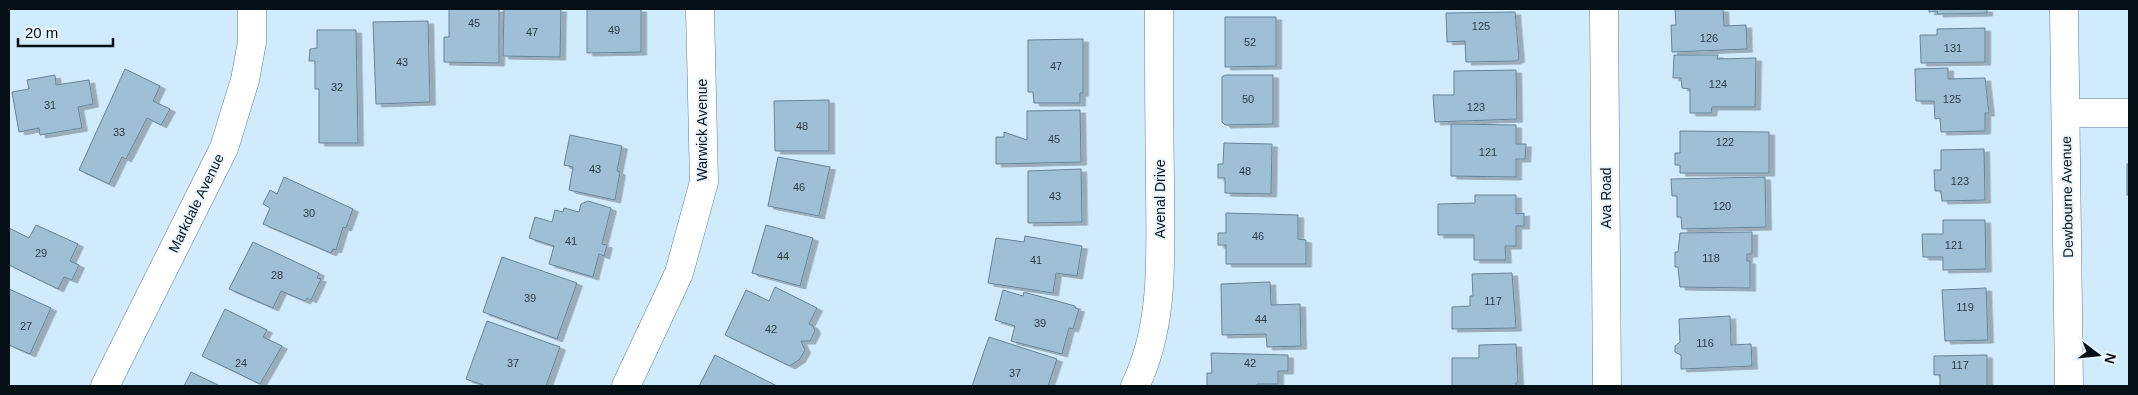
<svg xmlns="http://www.w3.org/2000/svg" width="2138" height="395" viewBox="0 0 2138 395" font-family="Helvetica,sans-serif">
<style>
.building{fill:#9fc0d4;stroke:#668498;filter:url(#shadow)}
.lines{fill:none;stroke-linecap:round;stroke-linejoin:round}
.minor-casing{stroke:#607e91;stroke-width:29}
.minor{stroke:#fff;stroke-width:28}
.labels{text-anchor:middle;dominant-baseline:central;stroke-width:4;stroke-linejoin:round;paint-order:stroke}
.number-label{font-size:11px;fill:#2b3b46}
.street-label{font-size:14px;fill:#040f16;stroke:#e9f6fe}
</style>
<defs>
<filter id="shadow"><feDropShadow dx="5.5" dy="3" stdDeviation="0" flood-color="#0004"/></filter>
</defs>
<rect width="100%" height="100%" fill="#d0ebfc"/>
<g class="building">
<polygon points="449,9 499,9 499,63 444,62 444,37 449,37"/>
<polygon points="504,9 561,9 560,57 503,56"/>
<polygon points="587,9 641,9 641,52 587,53"/>
<polygon points="1675,9 1723,9 1724,26 1746,25 1747,49 1672,52 1671,25 1676,25"/>
<polygon points="1929,9 1987,9 1987,13 1938,14 1937,11 1929,12"/>
<polygon points="1515,12 1519,59 1515,61 1466,62 1465,41 1447,42 1446,13"/>
<polygon points="1225,17 1276,17 1276,66 1225,67"/>
<polygon points="428,21 430,102 376,104 373,22"/>
<polygon points="1985,28 1985,62 1921,63 1920,35 1937,35 1937,29"/>
<polygon points="317,30 356,30 358,143 319,143 319,89 315,89 315,61 309,61 310,49 317,48"/>
<polygon points="1083,39 1083,93 1080,93 1080,103 1034,103 1033,92 1028,92 1028,40"/>
<polygon points="1674,55 1718,55 1717,59 1756,58 1755,107 1712,107 1711,113 1690,113 1690,89 1682,88 1681,78 1673,78"/>
<polygon points="1948,68 1948,79 1985,78 1989,113 1985,113 1985,131 1941,132 1940,118 1935,119 1934,101 1916,101 1915,69"/>
<polygon points="125,69 160,86 153,101 170,109 161,125 147,118 126,159 122,157 109,184 79,170"/>
<polygon points="1516,70 1517,119 1435,122 1433,95 1454,95 1454,71"/>
<polygon points="55,75 56,85 89,80 93,104 78,107 82,128 40,135 39,128 19,132 12,92 29,89 27,80"/>
<polygon points="1225,75 1273,75 1273,124 1225,125 1222,122 1222,77"/>
<polygon points="829,100 829,151 775,151 774,101"/>
<polygon points="1080,110 1081,162 996,164 996,137 1004,137 1004,132 1027,140 1027,111"/>
<polygon points="1451,124 1516,125 1516,144 1526,144 1525,159 1516,159 1516,177 1451,176"/>
<polygon points="1680,131 1769,132 1769,173 1680,173 1680,165 1675,165 1675,153 1680,153"/>
<polygon points="570,135 622,146 617,171 620,172 615,200 569,190 573,167 564,165"/>
<polygon points="1224,143 1272,144 1271,194 1225,193 1225,178 1218,178 1218,164 1223,164"/>
<polygon points="1984,149 1985,200 1942,201 1941,191 1935,191 1934,170 1941,170 1941,150"/>
<polygon points="778,157 830,167 819,216 768,206"/>
<rect x="2127" y="164" width="2" height="31"/>
<polygon points="1081,169 1082,222 1028,223 1028,171"/>
<polygon points="284,177 353,209 346,228 343,227 336,250 333,249 331,253 263,224 270,208 263,204 270,190 277,194"/>
<polygon points="1765,177 1766,227 1682,229 1681,217 1677,217 1677,196 1672,196 1671,179"/>
<polygon points="1475,195 1516,195 1516,214 1524,213 1524,226 1516,226 1516,246 1505,246 1506,260 1474,260 1474,235 1438,235 1438,204 1475,203"/>
<polygon points="588,201 611,208 602,244 607,245 604,256 599,254 593,277 549,264 554,246 529,238 535,217 552,222 555,210 563,212 564,208 579,212 581,204"/>
<polygon points="1226,213 1298,215 1298,239 1306,240 1306,264 1226,264 1226,245 1218,245 1218,233 1226,233"/>
<polygon points="1943,220 1985,220 1986,269 1943,270 1943,257 1923,257 1922,234 1943,234"/>
<polygon points="36,225 78,244 70,261 79,265 72,280 64,277 58,289 9,265 9,228 29,238"/>
<polygon points="766,225 813,238 800,286 752,273"/>
<polygon points="1752,232 1752,254 1747,254 1747,261 1750,261 1750,288 1680,287 1678,267 1675,267 1675,252 1678,252 1680,233"/>
<polygon points="1025,236 1082,246 1077,276 1056,273 1053,293 988,283 996,238 1024,242"/>
<polygon points="253,242 319,273 317,278 321,279 311,300 307,298 305,301 281,291 273,308 229,289"/>
<polygon points="502,257 577,283 557,339 483,312"/>
<polygon points="1512,273 1516,328 1452,329 1452,307 1470,306 1470,296 1473,296 1472,274"/>
<polygon points="1270,282 1271,305 1300,304 1301,346 1267,347 1266,334 1222,335 1221,284"/>
<polygon points="775,287 817,308 809,324 813,326 815,331 810,341 801,341 805,350 800,359 790,366 725,335 746,290 769,301"/>
<polygon points="1986,288 1988,340 1945,341 1942,290"/>
<polygon points="9,289 51,308 30,354 9,345"/>
<polygon points="1003,290 1023,296 1024,292 1075,306 1075,308 1079,309 1073,329 1069,328 1062,354 1011,341 1015,326 995,320"/>
<polygon points="225,309 267,330 263,337 282,346 260,384 202,356"/>
<polygon points="1730,316 1731,345 1751,344 1752,366 1681,369 1681,355 1675,352 1675,346 1680,342 1679,319"/>
<polygon points="487,321 560,347 546,386 486,386 466,379"/>
<polygon points="989,337 1057,359 1048,386 972,386"/>
<polygon points="1516,344 1518,382 1516,383 1516,386 1452,386 1452,358 1479,358 1479,345"/>
<polygon points="1211,353 1288,355 1288,371 1278,371 1278,384 1257,384 1257,386 1207,386 1207,373 1212,373"/>
<polygon points="715,355 777,386 699,386"/>
<polygon points="1987,355 1987,386 1940,386 1940,375 1934,375 1934,356"/>
<polygon points="191,372 220,386 184,386"/>
</g>
<g class="lines">
<defs>
<g id="minor">
<polyline points="1604,9 1607,386"/>
<polyline points="2064,9 2069,386"/>
<polyline points="2066,113 2129,113"/>
<polyline points="105,386 224,148 245,80 252,42 252,9"/>
<polyline points="626,386 679,273 704,182 700,9"/>
<path d="M1135,386c31,-63 25,-137 25,-206 -1,-57 -1,-114 -1,-171"/>
</g>
</defs>
<use href="#minor" class="minor-casing"/>
<use href="#minor" class="minor"/>
</g>
<g class="labels">
<g class="number-label">
<text x="474" y="23">45</text>
<text x="1481" y="26">125</text>
<text x="614" y="30">49</text>
<text x="532" y="32">47</text>
<text x="1709" y="38">126</text>
<text x="1250" y="42">52</text>
<text x="1953" y="48">131</text>
<text x="402" y="62">43</text>
<text x="1056" y="66">47</text>
<text x="1718" y="84">124</text>
<text x="337" y="87">32</text>
<text x="1248" y="99">50</text>
<text x="1952" y="99">125</text>
<text x="50" y="105">31</text>
<text x="1476" y="107">123</text>
<text x="802" y="126">48</text>
<text x="119" y="132">33</text>
<text x="1054" y="139">45</text>
<text x="1725" y="142">122</text>
<text x="1488" y="152">121</text>
<text x="595" y="169">43</text>
<text x="1245" y="171">48</text>
<text x="1960" y="181">123</text>
<text x="799" y="187">46</text>
<text x="1055" y="196">43</text>
<text x="1722" y="206">120</text>
<text x="309" y="213">30</text>
<text x="1258" y="236">46</text>
<text x="571" y="241">41</text>
<text x="1954" y="245">121</text>
<text x="41" y="253">29</text>
<text x="783" y="256">44</text>
<text x="1711" y="258">118</text>
<text x="1036" y="260">41</text>
<text x="277" y="275">28</text>
<text x="530" y="298">39</text>
<text x="1493" y="301">117</text>
<text x="1965" y="307">119</text>
<text x="1261" y="319">44</text>
<text x="1040" y="323">39</text>
<text x="26" y="326">27</text>
<text x="771" y="329">42</text>
<text x="1705" y="343">116</text>
<text x="241" y="363">24</text>
<text x="513" y="363">37</text>
<text x="1250" y="363">42</text>
<text x="1960" y="365">117</text>
<text x="1015" y="373">37</text>
</g>
<g class="street-label">
<text transform="translate(702 130) rotate(-90)">Warwick Avenue</text>
<text transform="translate(2067 197) rotate(-91)">Dewbourne Avenue</text>
<text transform="translate(1606 198) rotate(-90)">Ava Road</text>
<text transform="translate(1160 199) rotate(-90)">Avenal Drive</text>
<text transform="translate(196 203) rotate(-64)">Markdale Avenue</text>
</g>
</g>
<rect width="2138" height="395" fill="none" stroke="#040f16" stroke-width="20"/>
<g transform="translate(2098 355) rotate(106)" stroke="#e9f6fe" stroke-width="4" paint-order="stroke">
<path d="M0-4L9 19L0 12L-9 19Z" fill="#040f16"/>
<text y="-8" font-size="14" font-weight="bold" text-anchor="middle" fill="#040f16">N</text>
</g>
<path d="M18 38v8h95v-8" fill="none" stroke="#040f16" stroke-width="2.5"/>
<text x="25" y="38" font-size="15" fill="#040f16" stroke="#e9f6fe" stroke-width="4" paint-order="stroke">20 m</text>
</svg>
